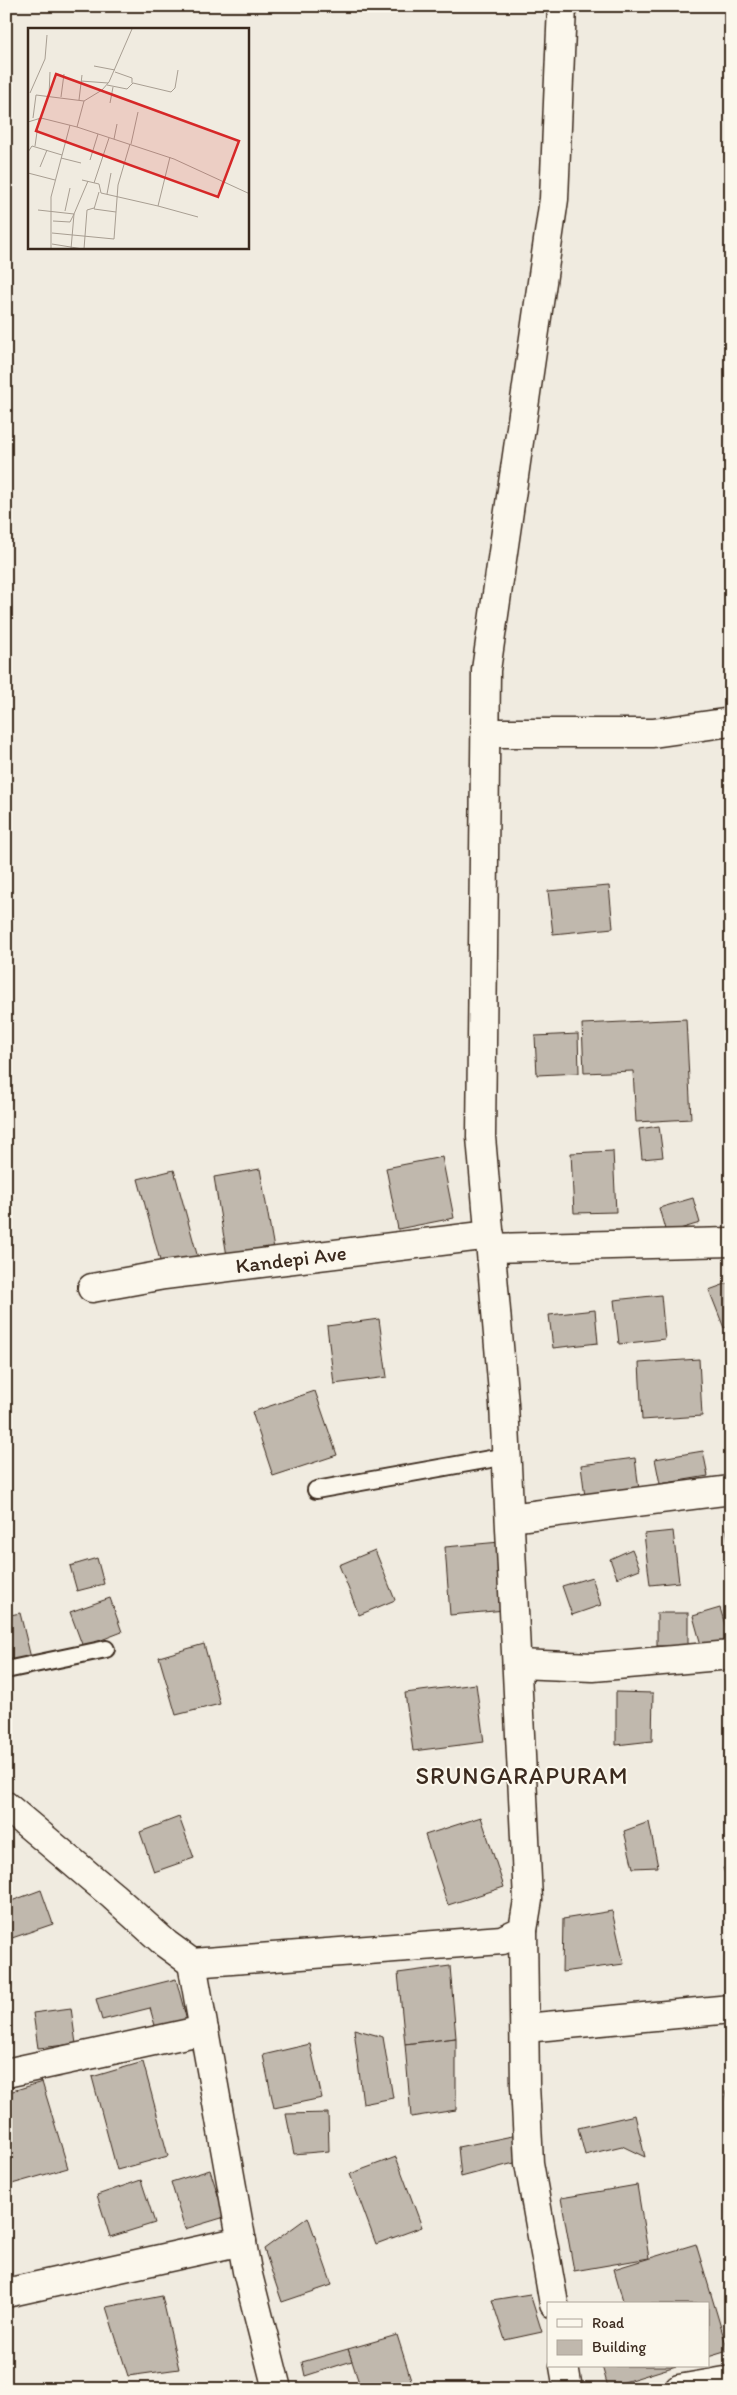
<svg xmlns="http://www.w3.org/2000/svg" width="737" height="2395" viewBox="0 0 737 2395" font-family="Itim,sans-serif">
<style>
.building{fill:#c0b8ad;stroke:#3b2a1e}
.lines{fill:none;stroke-linecap:round;stroke-linejoin:round}
.service-casing{stroke:#3b2a1e;stroke-width:20}
.minor-casing{stroke:#3b2a1e;stroke-width:31}
.tertiary-casing{stroke:#3b2a1e;stroke-width:31}
.service{stroke:#fbf7ec;stroke-width:16}
.minor{stroke:#fbf7ec;stroke-width:28}
.tertiary{stroke:#fbf7ec;stroke-width:28}
.labels{text-anchor:middle;dominant-baseline:central;stroke-width:4;stroke-linejoin:round;paint-order:stroke}
.street-label{font-size:21px;fill:#3b2a1e;stroke:#fbf7ec}
.quarter-label{font-size:24px;letter-spacing:1px;fill:#3b2a1e;stroke:#fbf7ec}
.inset-road{fill:none;stroke:#a89e92;stroke-width:1}
.view{fill:#d62828;fill-opacity:0.15;stroke:#d62828;stroke-width:2.5}
.inset-edge{fill:none;stroke:#3b2a1e;stroke-width:2.5}
</style>
<rect width="100%" height="100%" fill="#f0ebe0"/>
<filter id="ink" filterUnits="userSpaceOnUse"><feTurbulence type="fractalNoise" baseFrequency=".02" numOctaves="2"/><feDisplacementMap in="SourceGraphic" scale="10" xChannelSelector="R" yChannelSelector="G"/><feConvolveMatrix kernelMatrix="1 2 1 2 8 2 1 2 1" color-interpolation-filters="sRGB"/></filter>
<g filter="url(#ink)">
<g class="building">
<polygon points="609,886 613,928 553,934 548,891"/>
<polygon points="686,1019 691,1119 636,1122 633,1071 584,1073 582,1024"/>
<polygon points="578,1034 579,1073 537,1075 535,1036"/>
<polygon points="659,1126 663,1157 642,1159 639,1129"/>
<polygon points="613,1151 616,1212 574,1213 571,1153"/>
<polygon points="442,1157 454,1218 398,1229 386,1168"/>
<polygon points="260,1169 274,1249 227,1256 214,1177"/>
<polygon points="174,1170 198,1258 162,1268 138,1179"/>
<polygon points="693,1198 700,1223 666,1233 659,1208"/>
<polygon points="731,1282 731,1325 724,1328 709,1290"/>
<polygon points="661,1295 665,1339 619,1344 614,1300"/>
<polygon points="595,1310 598,1343 553,1348 549,1315"/>
<polygon points="379,1319 387,1377 334,1384 327,1326"/>
<polygon points="699,1359 702,1416 642,1420 639,1363"/>
<polygon points="315,1391 337,1455 273,1476 252,1412"/>
<polygon points="703,1451 708,1476 660,1484 655,1459"/>
<polygon points="635,1458 639,1490 585,1497 581,1465"/>
<polygon points="731,1527 731,1558 726,1528"/>
<polygon points="673,1531 679,1582 650,1585 644,1534"/>
<polygon points="500,1542 505,1610 450,1615 445,1547"/>
<polygon points="632,1549 640,1569 617,1578 610,1559"/>
<polygon points="375,1550 395,1600 359,1615 339,1565"/>
<polygon points="97,1558 104,1584 77,1591 70,1566"/>
<polygon points="592,1577 601,1605 572,1615 562,1586"/>
<polygon points="110,1598 122,1632 83,1647 70,1612"/>
<polygon points="720,1608 730,1641 701,1645 693,1616"/>
<polygon points="20,1613 31,1658 6,1664 6,1616"/>
<rect x="657" y="1613" width="31" height="33"/>
<polygon points="204,1644 220,1704 176,1715 159,1657"/>
<polygon points="476,1684 484,1742 413,1751 405,1693"/>
<polygon points="616,1692 653,1693 652,1741 616,1745"/>
<polygon points="179,1817 194,1858 154,1872 140,1832"/>
<polygon points="481,1817 504,1887 448,1905 425,1835"/>
<polygon points="649,1822 658,1867 633,1868 624,1831"/>
<polygon points="731,1865 731,1889 723,1868"/>
<polygon points="41,1890 53,1924 12,1938 6,1922 6,1903"/>
<polygon points="612,1911 624,1964 562,1972 563,1919"/>
<polygon points="450,1966 456,2038 405,2044 398,1973"/>
<polygon points="176,1979 187,2021 156,2029 150,2008 102,2020 96,1999"/>
<polygon points="71,2008 76,2044 38,2048 33,2013"/>
<polygon points="354,2029 383,2037 393,2098 363,2104"/>
<polygon points="456,2038 456,2110 411,2117 405,2044"/>
<polygon points="310,2044 322,2098 274,2108 263,2055"/>
<polygon points="143,2062 168,2156 117,2170 92,2077"/>
<polygon points="42,2082 68,2168 12,2184 6,2165 6,2134 12,2129 6,2109 6,2093"/>
<polygon points="731,2091 731,2115 725,2092"/>
<polygon points="328,2113 329,2151 294,2154 286,2114"/>
<polygon points="635,2115 645,2157 622,2146 585,2155 578,2128"/>
<polygon points="527,2133 518,2162 461,2177 458,2147"/>
<polygon points="396,2157 422,2227 376,2244 350,2174"/>
<polygon points="210,2170 225,2217 185,2229 171,2182"/>
<polygon points="141,2180 155,2223 110,2237 97,2195"/>
<polygon points="637,2185 649,2258 574,2271 561,2198"/>
<polygon points="308,2217 332,2285 282,2302 264,2249"/>
<polygon points="696,2244 728,2351 708,2357 708,2304 624,2304 614,2269"/>
<polygon points="530,2294 542,2332 505,2340 492,2300"/>
<polygon points="162,2296 179,2369 128,2376 106,2307"/>
<polygon points="397,2335 414,2389 361,2389 348,2349"/>
<polygon points="348,2349 352,2361 305,2376 302,2362"/>
<polygon points="602,2366 676,2366 608,2387"/>
</g>
<g class="lines">
<defs>
<g id="service">
<polyline points="316,1490 507,1456"/>
<polyline points="6,1670 106,1649"/>
</g>
<g id="minor">
<polyline points="486,733 653,733 731,722"/>
<polyline points="491,1248 731,1242"/>
<polyline points="92,1288 164,1275 490,1235"/>
<polyline points="510,1518 731,1490"/>
<polyline points="517,1664 593,1667 731,1655"/>
<polyline points="523,1930 525,2085 529,2163 554,2304"/>
<polyline points="192,1963 247,2271 277,2389"/>
<polyline points="525,2028 731,2009"/>
<polyline points="6,2073 204,2030"/>
<polyline points="6,2293 242,2241"/>
<polyline points="564,2366 568,2389"/>
<polyline points="679,2389 731,2380"/>
</g>
<polyline id="tertiary" points="6,1806 113,1896 166,1944 192,1963 502,1940 523,1930 528,1900 504,1404 481,1137 486,670 554,199 562,6"/>
</defs>
<use href="#service" class="service-casing"/>
<use href="#minor" class="minor-casing"/>
<use href="#tertiary" class="tertiary-casing"/>
<use href="#service" class="service"/>
<use href="#minor" class="minor"/>
<use href="#tertiary" class="tertiary"/>
</g>
</g>
<g class="labels">
<g class="street-label">
<text transform="translate(291 1259) rotate(-7)">Kandepi Ave</text>
</g>
<g class="quarter-label">
<text x="522" y="1775">SRUNGARAPURAM</text>
</g>
</g>
<g transform="translate(28 28)">
<rect width="221" height="221" fill="#f0ebe0"/>
<path class="inset-road" d="M104,1l-23,53 -7,8 -18,11 -7,26 97,32 76,35M66,38l21,4M87,44l17,6v5M53,53l27,2M79,57l20,4 6,-6 38,9 4,-4 3,-18M2,65l15,-34 2,-24M21,68l1,-24M33,69l3,-23M51,72l3,-25M82,75l3,-16M5,90l3,-23 48,6M0,94l13,-4 36,9M86,111l3,-15M103,116l7,-32M7,118l4,-28M0,124l4,-6 30,9M33,130l20,5M62,132l8,-26M12,139l7,-17M0,145l27,7M54,152l17,4 2,9 57,13 12,-49M66,155l15,-45M71,164l-5,17 22,3M79,166l4,-21M130,178l40,11M10,182l36,4 -4,8 -17,-1M37,183l5,-23M24,205l62,6 4,-54 12,-41M24,216l31,5M23,221v-52l19,-72M43,221l3,-35 14,-33M56,221l3,-39 7,-2"/>
<path class="view" d="M28,46l183,67 -21,56 -182,-66z"/>
<rect width="221" height="221" class="inset-edge"/>
</g>
<rect width="737" height="2395" fill="none" stroke="#fbf7ec" stroke-width="25"/>
<rect x="12" y="12" width="712" height="2370" fill="none" stroke="#3b2a1e" stroke-width="2" filter="url(#ink)"/>
<rect x="547" y="2302" width="162" height="65" fill="#fbf7ec" stroke="#aea59a"/>
<rect x="557" y="2319" width="25" height="8" fill="#fbf7ec" stroke="#aea59a"/>
<text x="592" y="2328" font-size="15" fill="#3b2a1e">Road</text>
<rect x="557" y="2340" width="25" height="15" fill="#c0b8ad" stroke="#aea59a"/>
<text x="592" y="2352" font-size="15" fill="#3b2a1e">Building</text>
</svg>
